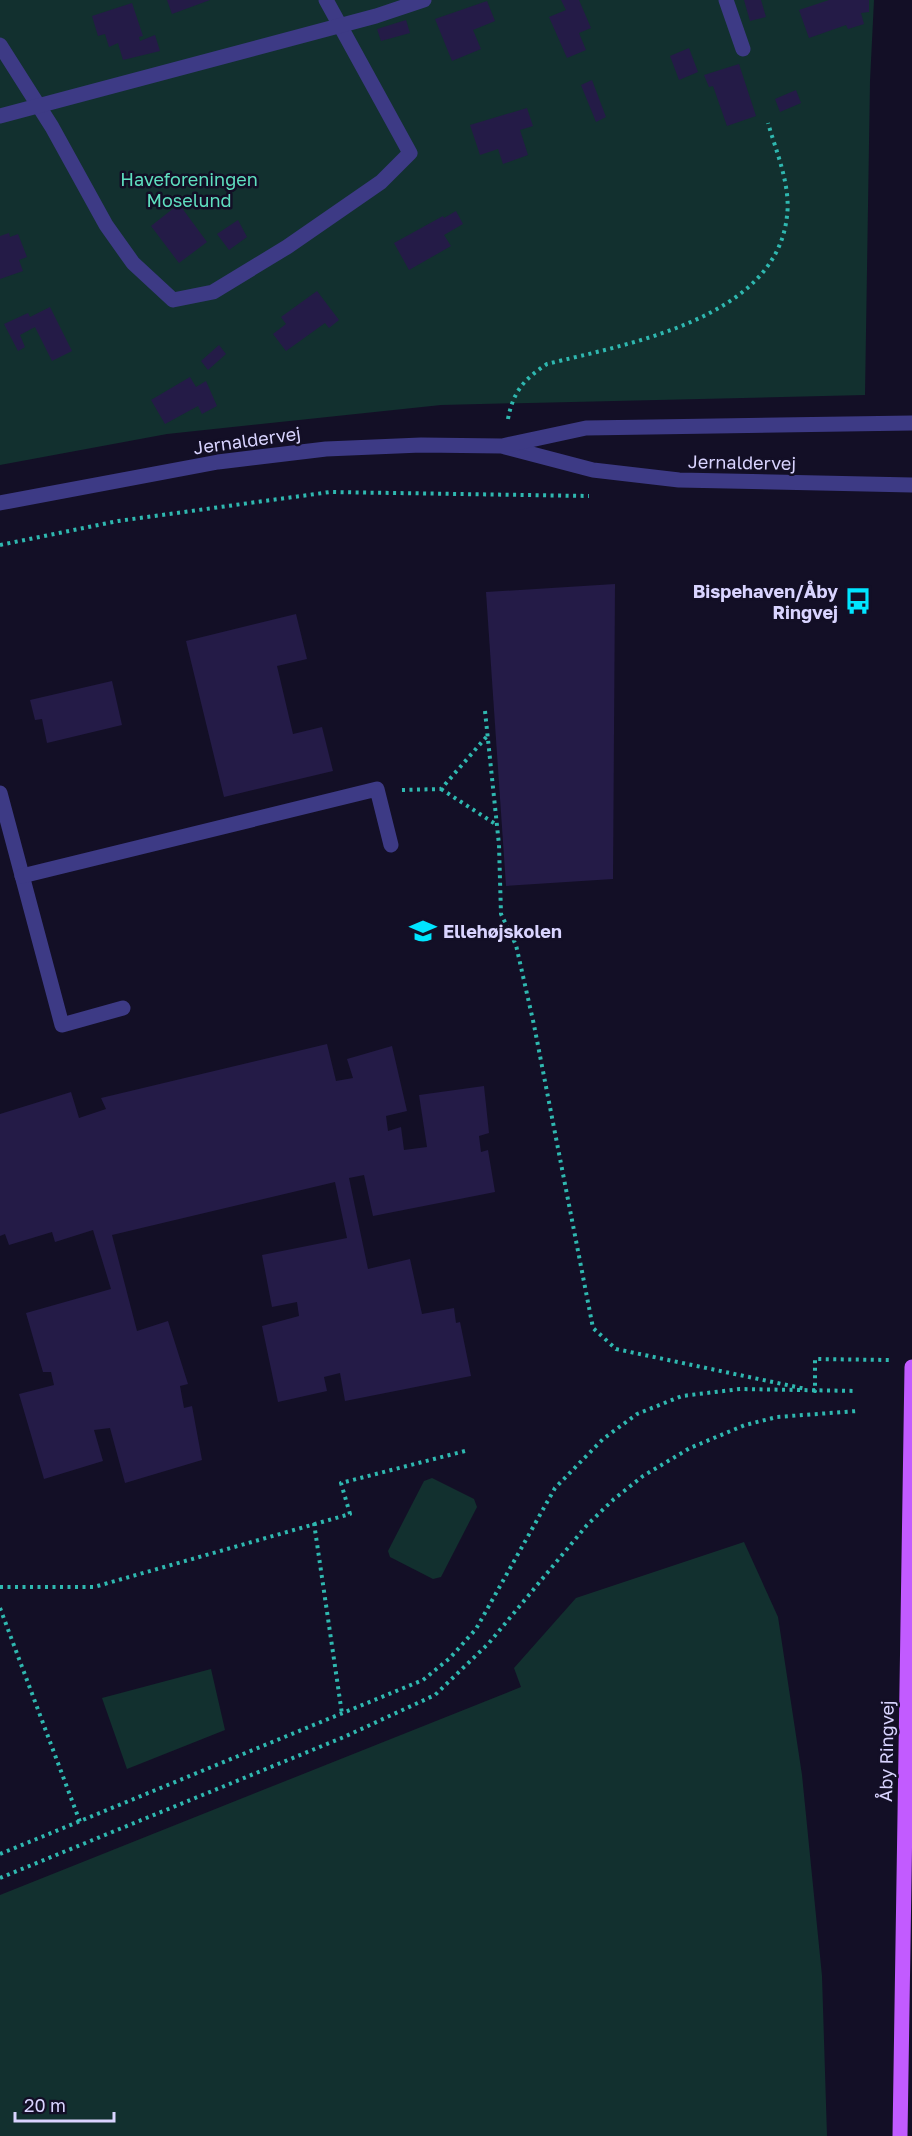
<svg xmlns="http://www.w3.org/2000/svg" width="912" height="2136" viewBox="0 0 912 2136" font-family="'Golos Text',sans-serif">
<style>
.green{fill:#12302f}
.building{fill:#241b47}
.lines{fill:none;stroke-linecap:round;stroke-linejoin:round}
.path{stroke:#2fb8b0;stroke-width:4;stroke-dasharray:3 4.5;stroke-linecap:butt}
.minor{stroke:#3d3a85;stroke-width:15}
.major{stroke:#c25bff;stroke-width:15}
.labels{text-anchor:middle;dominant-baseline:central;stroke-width:5;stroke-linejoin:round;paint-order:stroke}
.park-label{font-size:18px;fill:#5fe0c0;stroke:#130f26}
.street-label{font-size:18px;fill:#d9d4ff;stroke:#130f26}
.poi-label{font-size:18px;font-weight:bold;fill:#d9d4ff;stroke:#130f26;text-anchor:end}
</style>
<rect width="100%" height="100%" fill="#130f26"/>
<g class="green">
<polygon points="0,0 874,0 870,81 865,395 441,405 167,434 0,465"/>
<polygon points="432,1478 474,1499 477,1507 441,1577 433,1579 390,1557 388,1551 424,1481"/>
<polygon points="744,1542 778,1617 802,1775 822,1976 827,2136 0,2136 0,1895 521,1687 514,1668 576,1598"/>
<polygon points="211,1669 225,1730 127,1769 102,1698"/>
</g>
<g class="building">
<polygon points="167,0 210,0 172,14"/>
<polygon points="561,0 579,0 591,28 579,33 586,50 567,58 549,17 566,10"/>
<polygon points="744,0 761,0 766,17 750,21"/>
<polygon points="829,0 869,0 869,12 861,13 864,24 848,29 846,25 809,38 799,10"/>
<polygon points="487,1 495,21 473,30 481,49 452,61 435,19"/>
<polygon points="132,3 143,36 139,37 140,41 155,35 160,51 123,60 118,43 109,47 105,34 98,36 92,16"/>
<polygon points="406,20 410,33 381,41 377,29"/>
<polygon points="689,48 698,72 679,80 670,56"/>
<polygon points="739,64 756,116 727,126 713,86 709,87 704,75"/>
<polygon points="592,80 606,117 596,122 581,85"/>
<polygon points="796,90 801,103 780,112 775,99"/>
<polygon points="527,108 533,126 520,130 528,155 503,164 498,149 480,155 470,125"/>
<polygon points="179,204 207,242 179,263 151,226"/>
<polygon points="456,211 463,224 444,235 451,246 409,270 394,243 443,216 444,218"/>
<polygon points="238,220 247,237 229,250 217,234"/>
<polygon points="9,233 10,237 18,234 27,257 19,260 23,271 0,279 0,236"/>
<polygon points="317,291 339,320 329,328 325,323 286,351 273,334 286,324 281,317"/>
<polygon points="50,307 72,351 52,361 35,327 20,335 25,347 18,351 4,324 28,313 30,317"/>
<polygon points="219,345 226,354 208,370 201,361"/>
<polygon points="190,377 196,387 206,381 217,406 202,414 198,406 165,424 151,400"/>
<polygon points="615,584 613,879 506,886 486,592"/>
<polygon points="296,614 307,659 277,666 293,734 322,727 333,771 224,797 186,641"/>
<polygon points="112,681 122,725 47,743 42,719 35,720 30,700"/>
<polygon points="327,1044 336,1081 353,1078 347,1059 392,1046 407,1111 386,1116 388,1131 401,1127 404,1150 427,1147 419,1095 484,1086 489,1133 479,1136 481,1152 488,1150 495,1192 373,1216 364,1175 349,1178 368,1269 410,1259 422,1314 454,1308 456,1323 460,1322 471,1376 345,1401 340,1373 324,1377 327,1391 278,1402 262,1326 299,1316 297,1302 272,1307 262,1255 347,1238 335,1182 112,1235 137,1331 168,1321 188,1384 180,1386 184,1408 192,1406 202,1460 125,1483 110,1428 94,1430 103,1461 44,1479 19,1394 54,1385 51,1372 43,1372 26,1313 111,1289 93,1230 55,1242 52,1232 9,1245 5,1234 0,1236 0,1114 71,1092 79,1118 106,1109 101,1098"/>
</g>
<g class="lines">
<g class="path">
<path d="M508,419c5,-27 16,-40 39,-55 80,-20 229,-45 240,-148 4,-30 -11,-65 -19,-93"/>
<polyline points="0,545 118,521 330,492 589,496"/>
<polyline points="485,711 499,845 501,914 516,945 534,1025 593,1328 616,1349 806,1389"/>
<polyline points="441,789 497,825"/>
<polyline points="402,790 441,789 488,735"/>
<polyline points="813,1390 815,1391 815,1359 890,1360"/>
<polyline points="314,1523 342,1714"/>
<polyline points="0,1587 94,1587 350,1514 341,1483 469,1450"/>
<polyline points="0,1608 80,1822"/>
<polyline points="0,1854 423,1680 450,1658 476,1629 555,1488 603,1439 637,1414 682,1396 740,1389 857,1391"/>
<polyline points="0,1878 344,1737 435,1695 489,1643 587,1525 614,1499 643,1476 690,1448 745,1425 777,1417 857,1411"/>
</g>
<g class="minor">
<polyline points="726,0 743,49"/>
<polyline points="0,45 52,127 106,225 133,263 173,300 213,292 287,247 381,182 410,153 326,0"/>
<polyline points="0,116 376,16 424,0"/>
<polyline points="505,447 593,470 679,480 912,485"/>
<polyline points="0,503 218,462 326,449 421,445 502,446 586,428 912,423"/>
<polyline points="0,793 62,1025 123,1008"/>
<polyline points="22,876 377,789 391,845"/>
</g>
<polyline class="major" points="900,2136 912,1367"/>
</g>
<defs>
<symbol id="bus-bare" viewBox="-9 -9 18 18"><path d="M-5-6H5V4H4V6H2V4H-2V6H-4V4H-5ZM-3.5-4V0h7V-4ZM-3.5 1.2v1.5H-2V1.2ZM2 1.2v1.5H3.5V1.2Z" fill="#00e5ff" stroke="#130f26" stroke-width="2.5" paint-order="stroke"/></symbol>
<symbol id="school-bare" viewBox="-9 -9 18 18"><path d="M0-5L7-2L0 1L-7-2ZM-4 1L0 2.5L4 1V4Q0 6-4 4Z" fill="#00e5ff" stroke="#130f26" stroke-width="2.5" paint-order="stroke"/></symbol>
</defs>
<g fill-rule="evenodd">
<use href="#bus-bare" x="839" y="582" width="38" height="38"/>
<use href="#school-bare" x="404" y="912" width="38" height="38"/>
</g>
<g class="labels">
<g class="park-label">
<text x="189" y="179">Haveforeningen<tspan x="189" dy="21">Moselund</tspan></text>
</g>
<g class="street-label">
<text transform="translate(247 440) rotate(-8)">Jernaldervej</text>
<text transform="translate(742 462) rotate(1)">Jernaldervej</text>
<text transform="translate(886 1751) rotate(-89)">Åby Ringvej</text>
</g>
<g class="poi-label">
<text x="838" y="591">Bispehaven/Åby<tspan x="838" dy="21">Ringvej</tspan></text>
<text x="443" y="931" text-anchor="start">Ellehøjskolen</text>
</g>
</g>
<path d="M15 2112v9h99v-9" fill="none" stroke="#d9d4ff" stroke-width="3"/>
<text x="24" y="2112" font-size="18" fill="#d9d4ff" stroke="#130f26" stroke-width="4.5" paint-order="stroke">20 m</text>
</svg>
